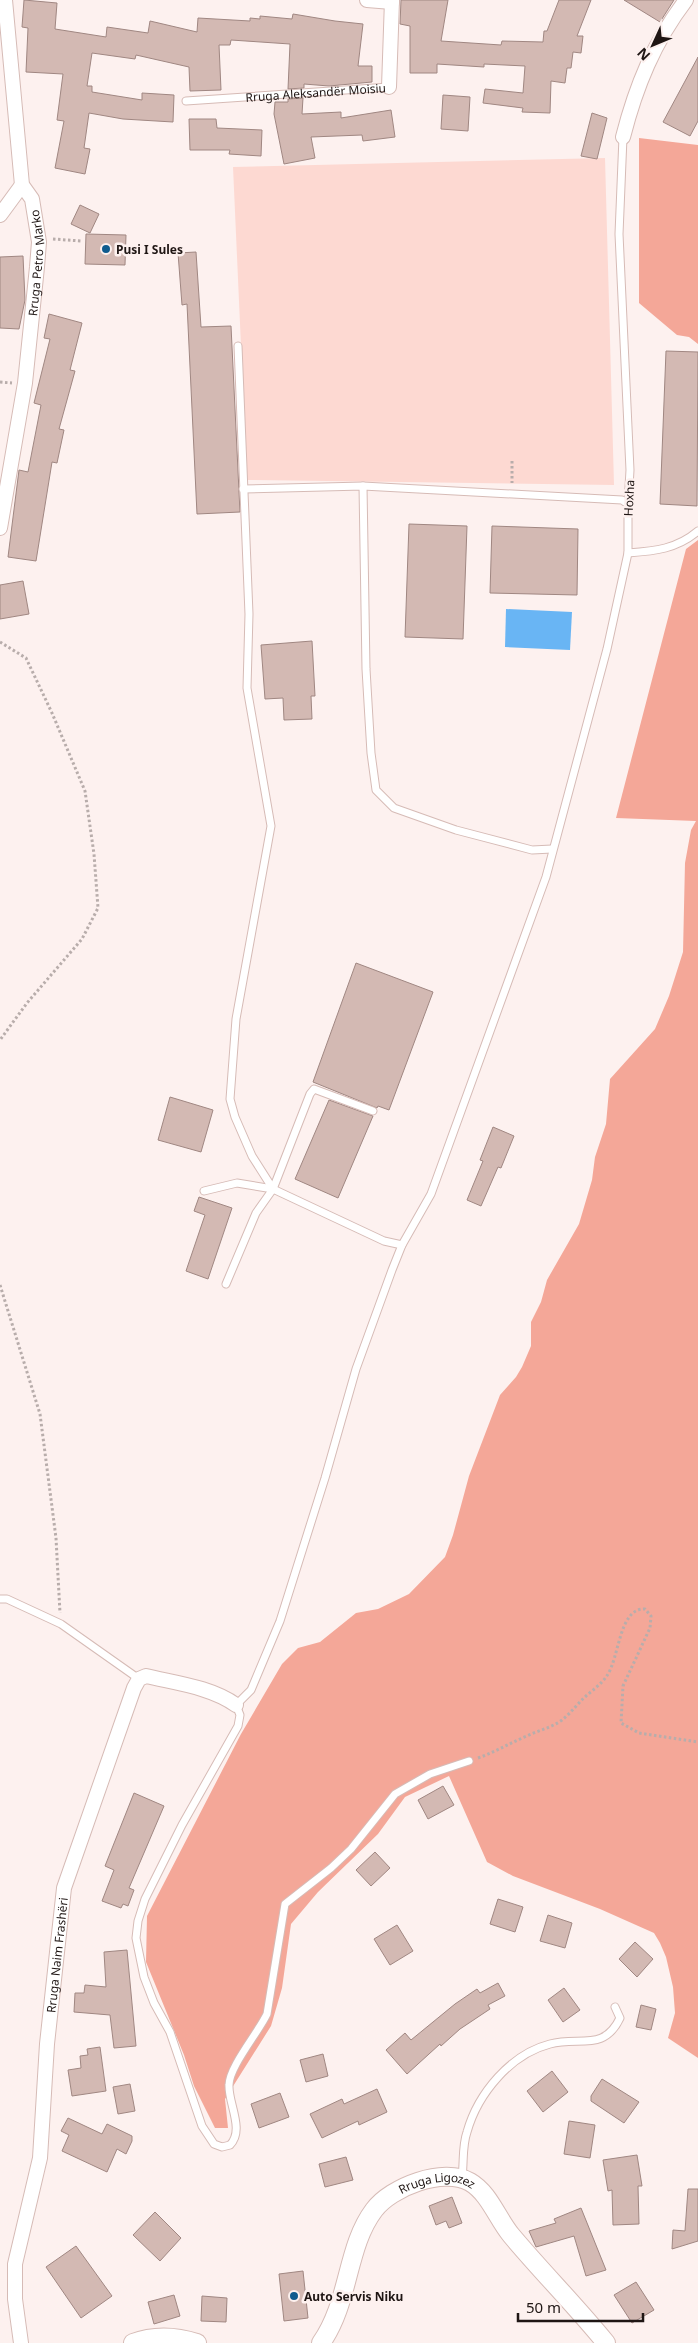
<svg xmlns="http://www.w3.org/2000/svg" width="698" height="2343" viewBox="0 0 698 2343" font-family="'Noto Sans',sans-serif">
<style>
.green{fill:#fdd9d2}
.forest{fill:#f4a798}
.water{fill:#69b5f4}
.building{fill:#d3b9b3;stroke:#a08782}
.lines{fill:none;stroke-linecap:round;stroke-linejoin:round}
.service-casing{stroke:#d6bbb6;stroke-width:9}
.minor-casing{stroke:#d6bbb6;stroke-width:16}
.tertiary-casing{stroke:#d6bbb6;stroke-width:20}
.path{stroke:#b8adab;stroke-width:3;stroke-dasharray:2.5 2.5;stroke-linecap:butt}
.service{stroke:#fff;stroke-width:7}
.minor{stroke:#fff;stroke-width:14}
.tertiary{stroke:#fff;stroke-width:18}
.poi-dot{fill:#0f5b8e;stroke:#fdf1ef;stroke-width:2}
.labels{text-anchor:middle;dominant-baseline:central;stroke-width:5;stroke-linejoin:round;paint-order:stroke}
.street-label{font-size:12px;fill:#1f1614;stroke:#fdf1ef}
.poi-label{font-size:12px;font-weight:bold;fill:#1f1614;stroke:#fdf1ef;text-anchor:start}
</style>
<rect width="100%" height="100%" fill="#fdf1ef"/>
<polygon class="green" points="605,158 614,485 247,480 233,167"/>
<g class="forest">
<polygon points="639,138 698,145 698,344 689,337 677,335 639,303"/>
<polygon points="698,540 698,2058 668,2038 675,2013 673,1987 666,1957 660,1943 654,1933 600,1909 513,1876 487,1862 449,1776 405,1797 378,1834 318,1892 291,1924 282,1988 271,2026 225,2099 228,2128 215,2128 194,2086 184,2055 146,1962 147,1916 241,1734 282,1664 298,1648 320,1642 356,1613 378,1609 409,1594 445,1557 453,1535 469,1476 500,1395 516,1377 522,1367 531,1346 531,1322 541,1302 547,1280 579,1224 592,1180 595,1157 606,1124 610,1079 655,1029 669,996 683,952 685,863 691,830 696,821 616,818 686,549"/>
</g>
<polygon class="water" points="506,609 572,612 570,650 505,647"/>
<g class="building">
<polygon points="24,0 57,3 55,29 106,37 107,27 148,33 150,21 197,32 198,18 250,21 250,18 260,19 260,16 292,19 293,14 335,21 363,24 358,66 372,66 372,82 329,86 304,84 304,88 288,89 290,44 231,40 230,45 219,45 221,90 190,91 189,67 136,55 135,59 92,53 87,86 92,86 92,92 142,100 142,93 174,95 173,122 123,119 89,113 84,148 90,149 85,174 55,168 64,121 57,120 63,74 26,72 28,28 22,27"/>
<polygon points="401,0 448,0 441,41 501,45 502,41 543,42 544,31 547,31 559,0 591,0 577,36 583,36 581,53 573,52 571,68 567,68 565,83 551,81 550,113 522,112 523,108 483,103 485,89 523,93 525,66 484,64 484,67 437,64 437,73 410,73 410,26 400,24"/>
<polygon points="624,0 674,0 660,22"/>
<polygon points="698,57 698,121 690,136 663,122"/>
<polygon points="443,95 470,97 468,131 441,129"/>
<polygon points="303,98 302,114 341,112 341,118 391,110 395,137 363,141 362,135 311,137 315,158 284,164 274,114 275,102 288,102 288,99"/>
<polygon points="592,113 607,118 597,159 581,156"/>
<polygon points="189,119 216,119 217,128 262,130 261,156 229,154 230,150 190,150"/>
<polygon points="80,205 99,214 90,233 71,224"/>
<polygon points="86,234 126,235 125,265 85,264"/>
<polygon points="196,252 201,327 231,326 240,512 197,514 187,304 182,305 178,253"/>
<polygon points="23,256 25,300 19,329 0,328 0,257"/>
<polygon points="49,314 82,323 70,370 75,371 59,429 64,430 57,463 52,462 36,561 8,557 19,470 28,472 41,405 34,403 50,339 44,338"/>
<polygon points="666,351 698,352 697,506 660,504"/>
<polygon points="409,524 467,526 463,639 405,637"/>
<polygon points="492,526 578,529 577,595 490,593"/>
<polygon points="23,581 29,614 0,619 0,585"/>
<polygon points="312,641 315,696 311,696 312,719 284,720 283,698 265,699 261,645"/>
<polygon points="356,963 433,992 389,1110 378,1106 377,1108 313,1082"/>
<polygon points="170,1097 213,1110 201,1152 158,1140"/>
<polygon points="329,1100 373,1116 338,1198 295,1179"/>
<polygon points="493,1127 514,1136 501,1168 498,1167 481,1206 467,1200 483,1161 480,1160"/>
<polygon points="199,1197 232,1208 208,1279 186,1271 205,1215 194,1211"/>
<polygon points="443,1786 454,1805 428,1819 418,1800"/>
<polygon points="134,1793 164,1806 129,1888 134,1890 128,1906 123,1904 121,1908 102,1901 114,1870 105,1866"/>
<polygon points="375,1852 390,1868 371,1886 356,1870"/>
<polygon points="498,1899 523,1907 515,1932 490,1924"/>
<polygon points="548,1915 572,1923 565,1948 540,1941"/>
<polygon points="397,1925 413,1951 390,1965 374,1939"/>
<polygon points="635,1942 653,1959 637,1977 619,1959"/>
<polygon points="127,1950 136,2046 114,2048 110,2015 74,2012 75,1993 84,1993 85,1985 106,1987 104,1952"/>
<polygon points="498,1983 505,1996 488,2005 490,2009 460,2029 441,2046 440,2044 407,2074 386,2050 405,2033 411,2040 455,2004 477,1989 480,1993"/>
<polygon points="564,1988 580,2010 563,2022 548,2000"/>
<polygon points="641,2005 656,2009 651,2030 636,2027"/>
<polygon points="100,2047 106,2091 72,2096 68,2070 81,2068 80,2056 88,2055 87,2049"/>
<polygon points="323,2054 328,2076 306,2082 300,2060"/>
<polygon points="552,2071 568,2092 543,2112 527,2091"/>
<polygon points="602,2079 639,2102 624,2123 591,2101 591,2096"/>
<polygon points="130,2084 135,2111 118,2114 113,2087"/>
<polygon points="377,2089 387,2112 359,2125 358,2121 322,2138 310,2114 342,2099 344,2104"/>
<polygon points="280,2093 289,2117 259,2128 251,2104"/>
<polygon points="68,2118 102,2134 107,2124 132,2136 132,2141 126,2154 117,2149 107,2172 62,2151 69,2135 61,2131"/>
<polygon points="569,2121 595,2125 590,2158 564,2154"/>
<polygon points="637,2155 642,2186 638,2186 639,2224 613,2225 612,2190 608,2191 603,2160"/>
<polygon points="346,2157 353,2180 325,2187 319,2164"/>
<polygon points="688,2189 698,2189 698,2241 672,2249 673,2230 685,2231"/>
<polygon points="452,2197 462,2223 449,2228 446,2221 436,2225 429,2206"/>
<polygon points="581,2208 606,2270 586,2276 574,2236 536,2247 529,2231 556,2223 554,2219"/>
<polygon points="155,2212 181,2238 160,2261 133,2235"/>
<polygon points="76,2246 112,2296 81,2318 46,2267"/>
<polygon points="303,2271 308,2318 284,2321 279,2274"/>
<polygon points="636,2282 654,2310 632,2323 614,2295"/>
<polygon points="174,2295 180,2316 154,2324 148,2302"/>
<polygon points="202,2296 227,2298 226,2322 201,2321"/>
</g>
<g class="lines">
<defs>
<g id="service">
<path id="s1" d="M186,101l203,-14"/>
<polyline points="238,346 249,614 247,688 271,826 236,1019 230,1099 235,1117 252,1156 273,1189 384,1241 402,1245"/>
<polyline points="363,486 366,669 371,753 376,790 394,808 456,830 532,850 552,849"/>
<polyline points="243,489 363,486 622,500 628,504"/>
<path d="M628,553c27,-2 49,-4 70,-22"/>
<polyline points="204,1191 237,1183 273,1189"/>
<polyline points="226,1284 256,1213 273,1189 310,1094 314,1089 373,1111"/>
<polyline points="0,1599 7,1599 61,1624 139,1679"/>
<path d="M469,1761l-39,13 -35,20 -44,55 -20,19 -46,36 -18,110c-9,19 -38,53 -38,71 -1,18 16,45 1,60l-8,2 -8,-3 -12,-18 -32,-94 -16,-29 -10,-26 -8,-39 2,-17 7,-22 37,-74 56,-99 2,-11 -4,-10 15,-15 29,-69 45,-143 31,-109 36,-99 10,-25 29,-51 115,-317 61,-228 21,-96v-49l2,-34 -11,-236 4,-97"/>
<path d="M462,2177c2,-15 0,-31 5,-45 11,-39 44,-78 83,-88 29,-8 54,8 70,-26l-5,-11"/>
</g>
<g id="minor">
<polyline points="367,0 392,2"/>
<polyline points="389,87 392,0"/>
<path d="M623,137c13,-51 31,-95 63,-137"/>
<polyline points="0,215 22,185"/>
<path id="s2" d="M0,528l25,-145 12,-116 2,-25 -7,-43 -10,-14 -17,-185"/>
<path id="s3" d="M21,2343l-6,-44v-35l25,-106 7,-114 17,-156 70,-200 5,-9 7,-3c29,7 65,11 90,29"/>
</g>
<g id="tertiary">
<path d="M133,2343c21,-8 42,-7 64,0"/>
<path id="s4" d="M321,2343c29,-41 25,-96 53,-133 17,-23 69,-43 96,-28 19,11 27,36 41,53 31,37 65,71 95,108"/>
</g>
</defs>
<use href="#service" class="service-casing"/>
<use href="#minor" class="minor-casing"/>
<use href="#tertiary" class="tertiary-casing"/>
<g class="path">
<polyline points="53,239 81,241"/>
<polyline points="0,382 12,383"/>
<polyline points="512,461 512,483"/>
<polyline points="0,642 26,658 52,713 85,791 94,854 98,908 82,939 27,1003 0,1040"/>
<polyline points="0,1285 40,1414 56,1538 60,1613"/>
<path d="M478,1758c17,-6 32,-15 49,-22 12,-6 24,-8 35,-16 9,-7 16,-17 24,-24 7,-6 15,-12 20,-19 14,-18 12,-69 39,-68l6,7 -1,12 -27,58 -2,37 18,10 59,9"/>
</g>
<use href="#service" class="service"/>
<use href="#minor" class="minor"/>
<use href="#tertiary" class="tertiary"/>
</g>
<g class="poi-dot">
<circle cx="106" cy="249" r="5"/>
<circle cx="294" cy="2296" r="5"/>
</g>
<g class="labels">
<g class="street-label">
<text stroke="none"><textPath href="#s1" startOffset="130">Rruga Aleksandër Moisiu</textPath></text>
<text stroke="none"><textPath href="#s2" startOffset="268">Rruga Petro Marko</textPath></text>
<text transform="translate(629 498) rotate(-87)">Hoxha</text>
<text stroke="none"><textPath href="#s3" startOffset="392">Rruga Naim Frashëri</textPath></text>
<text stroke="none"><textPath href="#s4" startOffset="216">Rruga Ligozez</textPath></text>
</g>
<g class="poi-label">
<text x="116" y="249">Pusi I Sules</text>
<text x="304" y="2296">Auto Servis Niku</text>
</g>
</g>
<g transform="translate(653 45) rotate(226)" stroke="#fdf1ef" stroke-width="4" paint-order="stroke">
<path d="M0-4L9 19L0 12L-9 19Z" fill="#1f1614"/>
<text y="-8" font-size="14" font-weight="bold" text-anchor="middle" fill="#1f1614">N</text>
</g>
<path d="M518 2313v8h125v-8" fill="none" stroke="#1f1614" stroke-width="2.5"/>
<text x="526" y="2313" font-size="15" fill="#1f1614" stroke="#fdf1ef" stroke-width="4" paint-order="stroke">50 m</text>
</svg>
